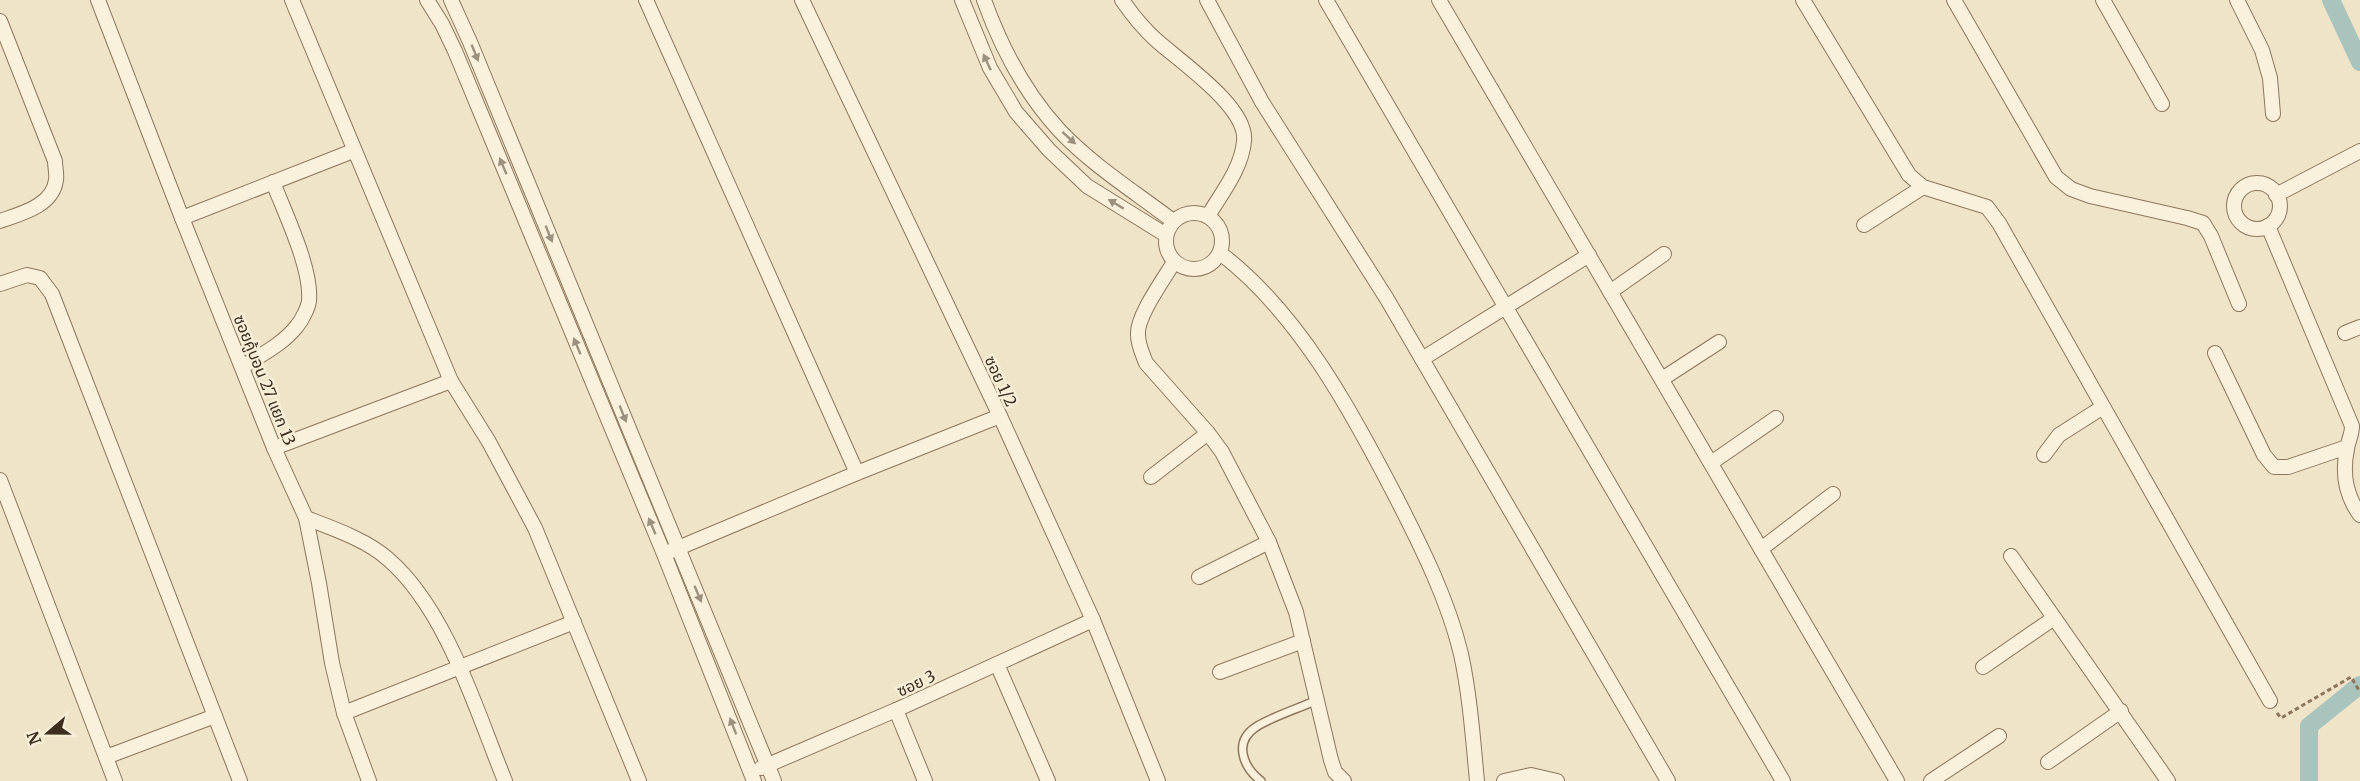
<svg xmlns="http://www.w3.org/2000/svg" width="2360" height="781" viewBox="0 0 2360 781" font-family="Merriweather,'Noto Sans Thai',serif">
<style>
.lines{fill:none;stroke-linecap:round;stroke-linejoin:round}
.canal{stroke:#a9c4bc;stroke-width:18}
.lane-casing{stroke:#8d765c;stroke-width:10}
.street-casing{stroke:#8d765c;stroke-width:16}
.path{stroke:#8d765c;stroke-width:3;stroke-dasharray:4.5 3;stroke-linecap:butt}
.lane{stroke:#faf1dc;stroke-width:7}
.street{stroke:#faf1dc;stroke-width:14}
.oneway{fill:#9c907e}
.labels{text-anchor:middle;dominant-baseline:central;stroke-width:5;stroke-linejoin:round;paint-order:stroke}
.street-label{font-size:16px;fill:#3d2e20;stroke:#f7eed8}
</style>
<rect width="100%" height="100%" fill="#f0e4c8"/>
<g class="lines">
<g class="canal">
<polyline points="2331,0 2360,62"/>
<polyline points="2309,781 2309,726 2360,685"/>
</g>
<defs>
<path id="lane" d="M1261,781c-18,-14 -28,-39 -5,-54 15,-10 44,-19 61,-27"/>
<g id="street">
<polyline points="98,0 182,218 274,448 306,518 319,583 332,663 344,713 369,781"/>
<polyline points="292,0 451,381 489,442 535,528 639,781"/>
<polyline points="427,0 442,24 455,51 664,554 754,781"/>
<polyline points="451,0 470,42 774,781"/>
<polyline points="646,0 857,473"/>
<polyline points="802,0 1000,416 1093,620 1158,781"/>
<polyline points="962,0 990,68 1016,112 1049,150 1087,186 1166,235"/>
<path d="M984,0c17,47 41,93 75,130 33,35 76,62 114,91"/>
<path d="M1122,0c9,13 21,28 33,39 24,22 93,68 89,102 -2,27 -23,53 -36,75"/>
<polyline points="1207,0 1262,102 1387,299 1668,781"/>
<polyline points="1326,0 1783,781"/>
<polyline points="1439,0 1897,781"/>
<polyline points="1803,0 1909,175 1923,187 1987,207 1999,223 2270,701"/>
<polyline points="1954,0 2056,177 2071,189 2090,196 2187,218 2203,223 2211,236 2239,304"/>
<polyline points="2103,0 2162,104"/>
<polyline points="2237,0 2262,50 2270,78 2273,114"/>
<path d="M0,21l55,140c0,6 2,13 1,19 -3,26 -36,34 -56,41"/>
<circle cx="2257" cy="206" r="23"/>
<polyline points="2276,195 2360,151"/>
<circle cx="1194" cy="241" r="28"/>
<polyline points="182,218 353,151"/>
<polyline points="1864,225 1923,187"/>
<path d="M2268,226l84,200c0,9 -4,15 -5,23 -5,24 -1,47 13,66"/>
<path d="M1220,253c79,60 132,159 177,246 25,49 51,101 64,155 9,42 12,85 16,127"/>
<path d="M1174,262c-10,17 -38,55 -36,73 0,10 5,20 8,28l62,70 14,19 47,90 27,70 35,148 4,12 9,9"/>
<polyline points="0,284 27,275 40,278 52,294 240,781"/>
<polyline points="1610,292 1664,254"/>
<polyline points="2345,333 2360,327"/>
<polyline points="2215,353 2264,455 2274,467 2288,467 2347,447"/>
<polyline points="1422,359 1589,255"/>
<path d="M242,367c19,-12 41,-23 55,-41 5,-6 11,-18 12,-25 3,-33 -24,-87 -36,-119"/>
<polyline points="1662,379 1719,342"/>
<polyline points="274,448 451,381"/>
<polyline points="2044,455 2059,435 2103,407"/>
<polyline points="1711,463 1776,418"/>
<polyline points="1151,477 1208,433"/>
<polyline points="0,480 115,781"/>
<path d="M306,518c26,10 61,22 82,41 59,51 88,151 117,222"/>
<polyline points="1761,549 1833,494"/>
<polyline points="671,551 857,473 1000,416"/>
<polyline points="2011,556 2168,781"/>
<polyline points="1199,577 1269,542"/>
<polyline points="997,664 1048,781"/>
<polyline points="1983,667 2054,618"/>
<polyline points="1220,672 1303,641"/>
<polyline points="896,710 925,781"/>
<polyline points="344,713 574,622"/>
<polyline points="106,757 215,716"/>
<polyline points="2048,762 2121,711"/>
<polyline points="761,768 896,710 1093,620"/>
<polyline points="1504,781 1531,775 1557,781"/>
<polyline points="1931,781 1999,736"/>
</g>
</defs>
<use href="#lane" class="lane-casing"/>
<use href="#street" class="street-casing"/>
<polyline class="path" points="2277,713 2281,718 2351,677 2360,692"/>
<use href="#lane" class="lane"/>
<use href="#street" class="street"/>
</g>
<defs><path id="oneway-solid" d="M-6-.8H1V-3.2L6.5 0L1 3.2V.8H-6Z" transform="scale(1.5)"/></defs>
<g class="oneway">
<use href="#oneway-solid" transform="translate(475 53) rotate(68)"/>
<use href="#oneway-solid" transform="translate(987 62) rotate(-115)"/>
<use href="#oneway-solid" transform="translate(1069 138) rotate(42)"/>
<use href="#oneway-solid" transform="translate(503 166) rotate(-113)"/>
<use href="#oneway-solid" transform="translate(1116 204) rotate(-149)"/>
<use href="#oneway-solid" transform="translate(549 234) rotate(68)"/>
<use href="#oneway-solid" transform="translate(577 346) rotate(-113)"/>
<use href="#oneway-solid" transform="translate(623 414) rotate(68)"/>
<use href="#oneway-solid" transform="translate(652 526) rotate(-113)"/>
<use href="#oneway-solid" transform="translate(698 594) rotate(67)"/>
<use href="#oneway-solid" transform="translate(733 726) rotate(-111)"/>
</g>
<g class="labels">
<g class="street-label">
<text transform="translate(265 380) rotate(68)">ซอยคู้บอน 27 แยก 13</text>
<text transform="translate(1001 381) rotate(65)">ซอย 1/2</text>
<text transform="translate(916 683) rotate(-25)">ซอย 3</text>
</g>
</g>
<g transform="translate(48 733) rotate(250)" stroke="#f7eed8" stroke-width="4.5" paint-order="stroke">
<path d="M0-4.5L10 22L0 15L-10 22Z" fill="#3d2e20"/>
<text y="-9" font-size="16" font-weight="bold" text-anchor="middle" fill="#3d2e20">N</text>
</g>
</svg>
